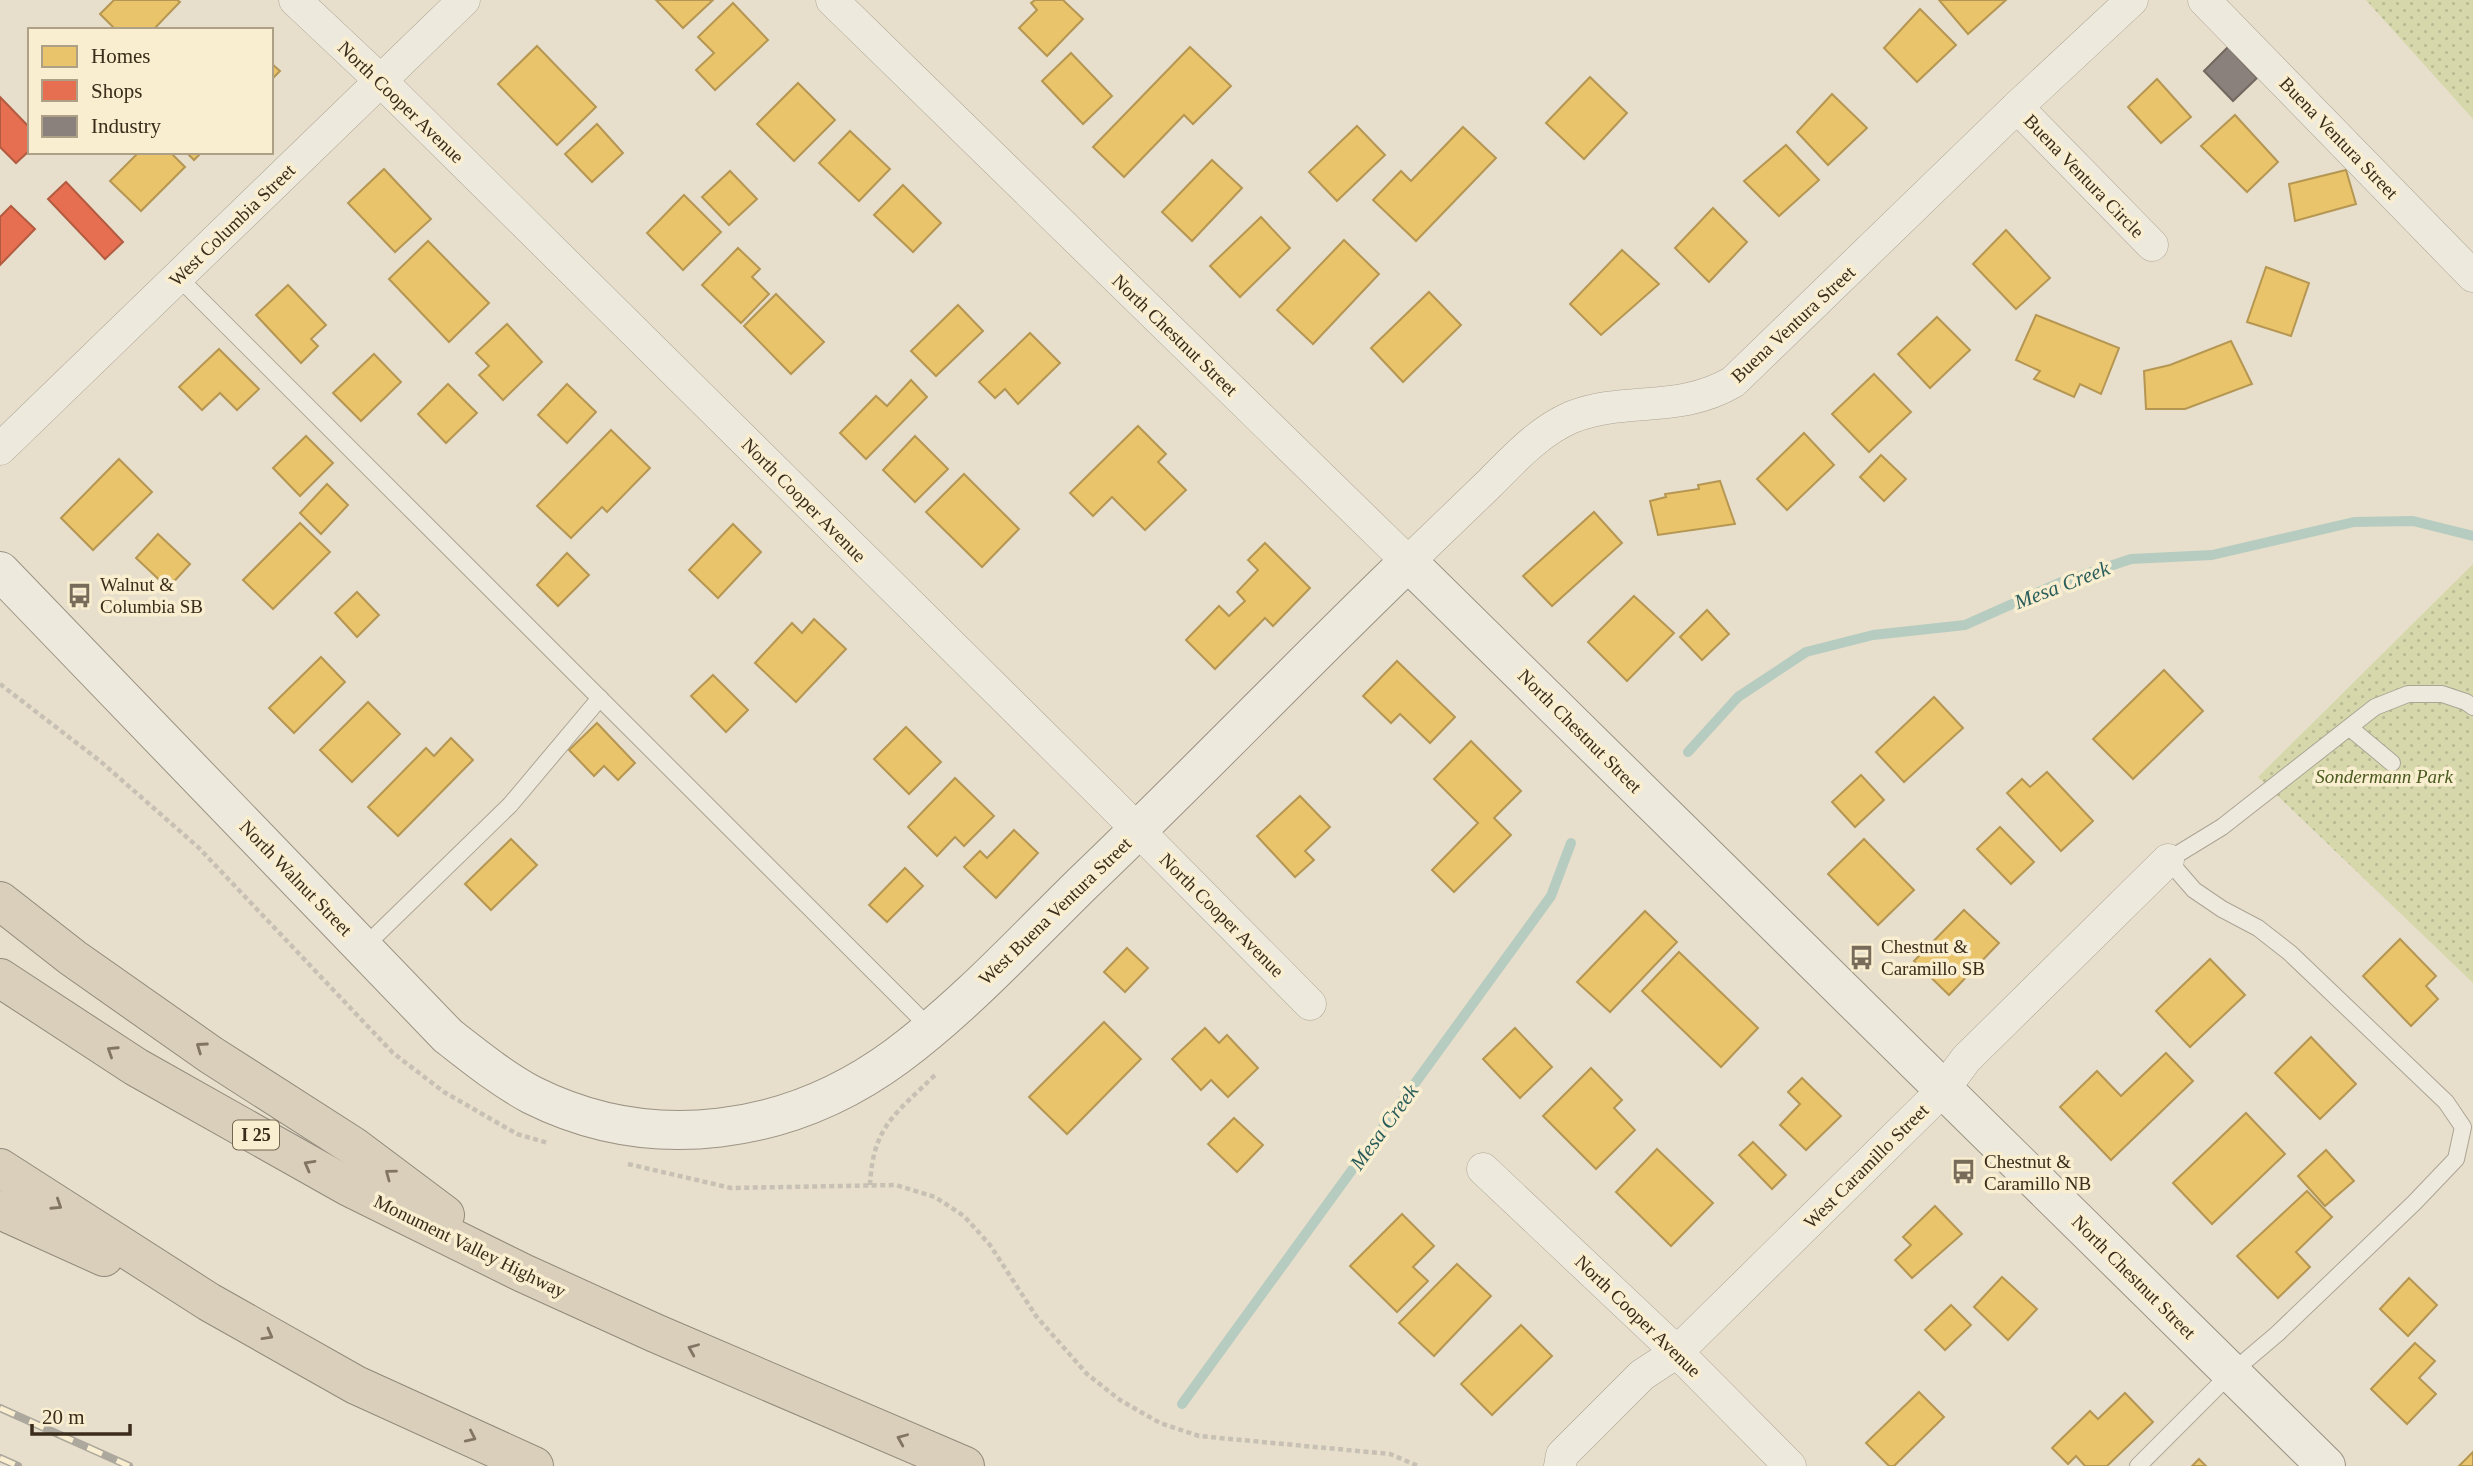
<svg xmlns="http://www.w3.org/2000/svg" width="2473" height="1466" viewBox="0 0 2473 1466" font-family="'Times New Roman',serif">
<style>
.green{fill:url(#green-dots)}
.homes{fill:#e9c46a;stroke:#b59652;stroke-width:2}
.shops{fill:#e76f51;stroke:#b35b41;stroke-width:2}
.industry{fill:#8a817c;stroke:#72685f;stroke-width:2}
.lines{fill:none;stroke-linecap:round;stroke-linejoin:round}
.stream{stroke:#b7ccc0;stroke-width:10}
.lane-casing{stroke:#aca495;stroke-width:18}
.street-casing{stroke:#aca495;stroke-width:33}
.secondary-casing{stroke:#9b9384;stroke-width:40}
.highway-casing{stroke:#91897b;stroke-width:40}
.path{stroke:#c7c0b4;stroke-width:4.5;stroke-dasharray:5 3.5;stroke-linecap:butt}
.lane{stroke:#eee9dd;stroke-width:16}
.street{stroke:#eee9dd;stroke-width:32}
.secondary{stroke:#eee9dd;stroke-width:38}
.highway{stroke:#dacfbb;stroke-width:38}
.rail-casing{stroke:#ada89d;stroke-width:8}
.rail{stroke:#f9eecf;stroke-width:5;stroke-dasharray:16;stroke-linecap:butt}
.oneway{stroke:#837563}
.labels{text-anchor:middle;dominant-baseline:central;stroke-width:7;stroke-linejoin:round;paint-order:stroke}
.shield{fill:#f9eecf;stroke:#746651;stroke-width:2}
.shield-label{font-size:18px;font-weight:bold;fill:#3b2c1b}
.street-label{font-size:19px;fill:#3b2c1b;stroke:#f9eecf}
.poi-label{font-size:19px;fill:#3b2c1b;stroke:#f9eecf;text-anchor:start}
.park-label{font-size:19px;font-style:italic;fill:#4a5a1f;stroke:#f9eecf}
.water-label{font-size:21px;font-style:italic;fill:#295d5b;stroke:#f9eecf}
</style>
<defs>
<pattern id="green-dots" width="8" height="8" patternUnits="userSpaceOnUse" patternTransform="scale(1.75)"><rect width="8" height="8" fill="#d6d8ac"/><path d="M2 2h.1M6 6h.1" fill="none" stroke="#b9ba93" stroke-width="1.8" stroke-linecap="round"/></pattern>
</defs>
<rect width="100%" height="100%" fill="#e7dfcb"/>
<g class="green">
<polygon points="2366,0 2473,0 2473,119"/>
<polygon points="2473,564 2473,983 2258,777"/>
</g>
<g class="homes">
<polygon points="114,0 177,0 180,2 153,30 116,30 100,14"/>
<polygon points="656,0 713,0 683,28"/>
<polygon points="1035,0 1063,0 1083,19 1047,56 1019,28 1037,10 1031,3"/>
<polygon points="1939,0 2006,0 1968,34"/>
<polygon points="733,3 768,40 715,90 696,70 714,53 698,37"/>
<polygon points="1920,9 1956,45 1917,82 1884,48"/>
<polygon points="537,46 596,107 557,145 498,84"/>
<polygon points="1190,47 1231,86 1193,124 1184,115 1124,177 1093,147"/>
<polygon points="1071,53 1112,96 1083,124 1042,81"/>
<polygon points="271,63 280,71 271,80"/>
<polygon points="1590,77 1627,113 1584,159 1546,123"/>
<polygon points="2157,79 2191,117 2161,143 2128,107"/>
<polygon points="798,83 835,120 794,161 757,124"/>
<polygon points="1832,94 1867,128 1828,165 1797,132"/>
<polygon points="2235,115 2278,162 2247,192 2201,146"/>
<polygon points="597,124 623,153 592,182 565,154"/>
<polygon points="1357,126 1385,155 1337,201 1309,172"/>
<polygon points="1463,127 1496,158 1416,241 1373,200 1401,171 1411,181"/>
<polygon points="850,131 890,169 859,201 819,163"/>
<polygon points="1786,145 1819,180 1779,216 1744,181"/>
<polygon points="139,152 170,152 185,167 141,211 110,181"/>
<polygon points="186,152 202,152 194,160"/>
<polygon points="1212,160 1242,188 1192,241 1162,212"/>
<polygon points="384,169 431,219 395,252 348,203"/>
<polygon points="2346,170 2356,204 2295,221 2289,184"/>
<polygon points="730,171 757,199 729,225 702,197"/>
<polygon points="903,185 941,223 913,252 874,215"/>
<polygon points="684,195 721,232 683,270 647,233"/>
<polygon points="1713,208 1747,242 1709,282 1675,248"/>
<polygon points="1261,217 1290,248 1240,297 1210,266"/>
<polygon points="2006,230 2050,278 2016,309 1973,264"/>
<polygon points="1344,240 1379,274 1313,344 1277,310"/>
<polygon points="428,241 489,303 449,342 389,279"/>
<polygon points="738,248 760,269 752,277 769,294 741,323 702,285"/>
<polygon points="1622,250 1659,284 1601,335 1570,304"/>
<polygon points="2266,267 2309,283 2291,336 2247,322"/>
<polygon points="288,285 326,325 311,339 318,346 301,363 256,315"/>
<polygon points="1429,292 1461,325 1403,382 1371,348"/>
<polygon points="776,294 824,342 791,374 744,326"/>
<polygon points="958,305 983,331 936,376 911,351"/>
<polygon points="2036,315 2119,348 2101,394 2080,384 2074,397 2034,379 2040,371 2016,360"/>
<polygon points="1937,317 1970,350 1930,388 1898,354"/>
<polygon points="507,324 542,362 503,400 479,375 489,366 476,353"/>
<polygon points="1030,333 1060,363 1018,404 1005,389 995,398 979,382"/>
<polygon points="2231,341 2252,384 2185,409 2146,409 2144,371 2170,365"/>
<polygon points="219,349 259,389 237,410 220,393 202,410 179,387"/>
<polygon points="374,354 401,382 361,421 333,393"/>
<polygon points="1874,374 1911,412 1869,452 1832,414"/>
<polygon points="911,380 927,397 866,459 840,433 876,396 887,406"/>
<polygon points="448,384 477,413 446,443 418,414"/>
<polygon points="567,384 596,412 567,443 538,415"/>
<polygon points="1138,426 1166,454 1158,462 1186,490 1145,530 1112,497 1093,516 1070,493"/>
<polygon points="611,430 650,468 607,512 602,507 571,538 537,506"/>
<polygon points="1804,433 1834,465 1787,510 1757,479"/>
<polygon points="306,436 333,463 300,496 273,468"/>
<polygon points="915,436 948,469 915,502 883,470"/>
<polygon points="1881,455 1906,479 1884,501 1860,477"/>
<polygon points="119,459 152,492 93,550 61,518"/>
<polygon points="964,474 1019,529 982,567 926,512"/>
<polygon points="1720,481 1735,524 1658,535 1650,501 1666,497 1665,494 1699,489 1698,485"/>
<polygon points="327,484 348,505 321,534 300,513"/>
<polygon points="1594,512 1622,543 1552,606 1523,576"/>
<polygon points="300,523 330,552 273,609 243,580"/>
<polygon points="733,524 761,552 718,598 689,570"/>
<polygon points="158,534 190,564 168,588 136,558"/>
<polygon points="1265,543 1310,588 1273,626 1265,618 1215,669 1186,640 1219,606 1229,616 1245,601 1237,592 1258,570 1248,560"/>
<polygon points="567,553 589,575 558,606 537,585"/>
<polygon points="357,592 379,615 357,637 335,613"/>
<polygon points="1634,596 1674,633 1627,681 1588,642"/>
<polygon points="1707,610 1729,634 1702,660 1680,637"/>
<polygon points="814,619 846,649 796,702 755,663 792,623 802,633"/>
<polygon points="321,657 345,682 294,733 269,708"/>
<polygon points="1397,661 1455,717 1430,743 1400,714 1391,723 1363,696"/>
<polygon points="2164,670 2203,711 2133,779 2093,739"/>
<polygon points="713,675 748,710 726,732 691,696"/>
<polygon points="1934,697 1963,728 1904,782 1876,752"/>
<polygon points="368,702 400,734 352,782 320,750"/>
<polygon points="597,723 635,763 618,780 604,766 594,776 569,750"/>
<polygon points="906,727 941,762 909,794 874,759"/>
<polygon points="451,738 473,760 398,836 368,807 426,748 434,756"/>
<polygon points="1471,741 1521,791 1494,818 1511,835 1454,892 1432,870 1478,823 1434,779"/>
<polygon points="2047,772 2093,821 2061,851 2007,793 2022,779 2030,787"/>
<polygon points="1861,775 1884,800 1855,827 1832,802"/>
<polygon points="955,778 994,816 964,846 955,837 937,856 908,827"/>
<polygon points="1300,796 1330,827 1305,851 1314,860 1295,877 1257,836"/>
<polygon points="2000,827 2034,862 2011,884 1977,849"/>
<polygon points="1014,830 1038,853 996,898 964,867 980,851 987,858"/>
<polygon points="511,839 537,865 491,910 465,884"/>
<polygon points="1864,839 1914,890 1878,925 1828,874"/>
<polygon points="905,868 923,886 887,922 869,905"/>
<polygon points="1964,910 1999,943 1949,995 1914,961"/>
<polygon points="1645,911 1677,942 1610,1012 1577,982"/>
<polygon points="2400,939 2436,976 2426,986 2438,999 2411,1026 2363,976"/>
<polygon points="1127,948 1148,968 1125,992 1104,972"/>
<polygon points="1679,952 1758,1028 1721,1067 1642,991"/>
<polygon points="2210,959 2245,995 2190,1047 2156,1011"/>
<polygon points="1104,1022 1141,1059 1067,1134 1029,1097"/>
<polygon points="1205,1028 1219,1043 1227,1035 1258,1068 1228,1097 1211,1080 1201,1090 1172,1059"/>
<polygon points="1515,1028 1552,1067 1520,1098 1483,1059"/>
<polygon points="2311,1037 2356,1084 2320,1119 2275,1073"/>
<polygon points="2166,1053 2193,1081 2111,1160 2060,1107 2097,1071 2121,1096"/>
<polygon points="1591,1068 1622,1100 1614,1108 1635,1130 1596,1169 1543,1116"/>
<polygon points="1802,1078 1841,1116 1806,1150 1780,1125 1800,1104 1788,1092"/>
<polygon points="2246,1113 2285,1154 2212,1224 2173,1183"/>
<polygon points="1234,1118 1263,1145 1237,1172 1208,1144"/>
<polygon points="1753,1142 1786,1175 1772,1189 1739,1155"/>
<polygon points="1657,1149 1713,1203 1671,1246 1616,1192"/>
<polygon points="2326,1150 2354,1181 2325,1206 2298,1176"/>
<polygon points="2307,1191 2332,1217 2296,1252 2310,1267 2278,1298 2237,1256"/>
<polygon points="1935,1206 1962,1234 1912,1278 1895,1260 1911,1245 1903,1237"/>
<polygon points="1402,1214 1434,1246 1413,1267 1428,1281 1397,1312 1350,1266"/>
<polygon points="1457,1264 1491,1296 1434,1356 1399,1323"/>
<polygon points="2002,1277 2037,1309 2008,1340 1974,1307"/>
<polygon points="2409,1278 2437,1305 2408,1336 2380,1309"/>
<polygon points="1951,1305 1971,1325 1945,1350 1925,1330"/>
<polygon points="1521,1325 1552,1356 1492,1415 1461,1384"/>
<polygon points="2415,1343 2435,1361 2419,1378 2436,1394 2407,1424 2371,1389"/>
<polygon points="1919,1392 1944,1417 1894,1466 1889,1466 1866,1443"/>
<polygon points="2125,1393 2153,1422 2107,1466 2085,1466 2076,1456 2068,1464 2052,1448 2090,1411 2098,1419"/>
<polygon points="2473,1452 2473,1466 2459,1466"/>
<polygon points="2199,1459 2206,1466 2192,1466"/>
</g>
<g class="shops">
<polygon points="0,97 30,128 30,150 16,163 0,147"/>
<polygon points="66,182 123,242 105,259 48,199"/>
<polygon points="11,206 35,229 0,265 0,217"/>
</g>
<polygon class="industry" points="2228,47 2257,78 2233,101 2204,71"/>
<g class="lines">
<g class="stream">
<polyline points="1688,752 1738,697 1806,652 1873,635 1965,625 2059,583 2131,559 2212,555 2354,522 2413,521 2473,536"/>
<polyline points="1182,1404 1551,896 1571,843"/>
</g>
<defs>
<g id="lane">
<polyline points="178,277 930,1028"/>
<polyline points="2350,728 2392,763"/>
<polyline points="363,948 510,805 600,698"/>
<polyline points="2138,1466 2231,1373 2277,1334 2414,1203 2456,1159 2463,1127 2446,1102 2290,953 2258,928 2222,909 2194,890 2168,860 2222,827 2375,707 2408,694 2442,694 2466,702 2473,707"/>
</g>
<g id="street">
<polyline points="295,0 381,81 1109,801 1310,1004"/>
<path d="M832,0l576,562c27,-26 54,-52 81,-78 25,-25 50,-53 83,-67 54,-21 106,-3 161,-35l284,-275 115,-107"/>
<polyline points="2204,0 2473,276"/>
<polyline points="2017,107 2152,245"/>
<polyline points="0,449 464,0"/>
<polyline points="1483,1169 1677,1352 1790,1466"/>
<polyline points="1560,1466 1562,1455 1642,1375 1677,1352 1944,1089 1966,1059 2168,860"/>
</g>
<path id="secondary" d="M0,571l448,465c27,21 54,43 84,59 120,60 258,40 365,-39 66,-49 126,-114 185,-172 111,-106 216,-216 326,-322l918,904"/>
<g id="highway">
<polyline points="0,901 73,958 211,1055 353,1146 445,1215"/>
<polyline points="0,978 136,1067 349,1187 523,1273 655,1333 965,1466"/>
<polyline points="0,1168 209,1302 356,1385 534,1466"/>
<polyline points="0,1210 104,1257"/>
</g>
</defs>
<use href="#lane" class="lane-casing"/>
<use href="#street" class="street-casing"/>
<use href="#secondary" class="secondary-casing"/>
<use href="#highway" class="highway-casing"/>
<g class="path">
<polyline points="0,684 100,761 198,847 393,1053 444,1092 517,1134 548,1143"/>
<polyline points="628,1164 731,1188 896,1185 935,1197 964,1216 990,1245 1036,1316 1087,1374 1120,1400 1160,1423 1199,1436 1390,1454 1418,1466"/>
<path d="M870,1185c3,-60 26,-71 66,-111"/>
</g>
<use href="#lane" class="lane"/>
<use href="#street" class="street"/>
<use href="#secondary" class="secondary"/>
<use href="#highway" class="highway"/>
<defs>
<g id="rail">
<polyline points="0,1408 129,1466"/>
<polyline points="0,1458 18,1466"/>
</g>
</defs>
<use href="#rail" class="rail-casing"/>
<use href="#rail" class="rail"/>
</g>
<defs><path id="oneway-chevron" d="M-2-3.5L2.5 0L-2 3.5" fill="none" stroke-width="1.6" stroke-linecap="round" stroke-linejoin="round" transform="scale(1.75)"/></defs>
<g class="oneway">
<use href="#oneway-chevron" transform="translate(201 1047) rotate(-145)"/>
<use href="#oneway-chevron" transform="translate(112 1051) rotate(-147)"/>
<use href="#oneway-chevron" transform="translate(309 1165) rotate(-151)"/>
<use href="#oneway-chevron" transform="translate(390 1174) rotate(-143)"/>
<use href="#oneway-chevron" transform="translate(57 1205) rotate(33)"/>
<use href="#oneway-chevron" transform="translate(268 1335) rotate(29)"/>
<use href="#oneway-chevron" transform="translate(693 1349) rotate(-157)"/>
<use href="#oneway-chevron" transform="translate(471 1437) rotate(25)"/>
<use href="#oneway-chevron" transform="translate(902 1439) rotate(-157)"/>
</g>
<defs>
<symbol id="bus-bare" viewBox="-9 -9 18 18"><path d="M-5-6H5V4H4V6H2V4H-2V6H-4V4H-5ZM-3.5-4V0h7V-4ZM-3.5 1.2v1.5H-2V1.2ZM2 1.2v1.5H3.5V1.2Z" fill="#776b59" stroke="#f9eecf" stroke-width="2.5" paint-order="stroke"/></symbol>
</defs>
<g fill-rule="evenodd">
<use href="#bus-bare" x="62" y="578" width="35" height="35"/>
<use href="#bus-bare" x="1844" y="940" width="35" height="35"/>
<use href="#bus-bare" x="1946" y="1154" width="35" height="35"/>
</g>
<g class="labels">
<rect class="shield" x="233" y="1120.5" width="46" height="29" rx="5"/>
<g class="shield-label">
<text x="256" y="1135">I 25</text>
</g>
<g class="street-label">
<text transform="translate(401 102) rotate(44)">North Cooper Avenue</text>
<text transform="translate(2339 138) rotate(46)">Buena Ventura Street</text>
<text transform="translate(2084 176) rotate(46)">Buena Ventura Circle</text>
<text transform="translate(232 225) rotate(-44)">West Columbia Street</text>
<text transform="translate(1793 324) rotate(-43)">Buena Ventura Street</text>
<text transform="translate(1175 335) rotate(44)">North Chestnut Street</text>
<text transform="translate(804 500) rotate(45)">North Cooper Avenue</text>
<text transform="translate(1580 731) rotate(45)">North Chestnut Street</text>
<text transform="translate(296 878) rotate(46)">North Walnut Street</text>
<text transform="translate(1055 911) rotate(-44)">West Buena Ventura Street</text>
<text transform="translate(1222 915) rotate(45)">North Cooper Avenue</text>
<text transform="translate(1866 1166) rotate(-45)">West Caramillo Street</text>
<text transform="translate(470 1246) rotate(26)">Monument Valley Highway</text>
<text transform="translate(2134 1277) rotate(45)">North Chestnut Street</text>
<text transform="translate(1638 1316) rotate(44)">North Cooper Avenue</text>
</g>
<g class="poi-label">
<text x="100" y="584">Walnut &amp;<tspan x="100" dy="22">Columbia SB</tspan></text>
<text x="1881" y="946">Chestnut &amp;<tspan x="1881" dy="22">Caramillo SB</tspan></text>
<text x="1984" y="1161">Chestnut &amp;<tspan x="1984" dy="22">Caramillo NB</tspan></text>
</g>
<g class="park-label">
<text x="2384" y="776">Sondermann Park</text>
</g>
<g class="water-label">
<text transform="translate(2062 585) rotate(-21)">Mesa Creek</text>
<text transform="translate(1384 1127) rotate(-54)">Mesa Creek</text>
</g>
</g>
<rect x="28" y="28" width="245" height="126" fill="#f9eecf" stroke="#ada087" stroke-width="2"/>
<rect x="42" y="46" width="35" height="21" fill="#e9c46a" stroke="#ada087" stroke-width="2"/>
<text x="91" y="63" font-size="21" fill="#3b2c1b">Homes</text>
<rect x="42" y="80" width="35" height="21" fill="#e76f51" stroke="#ada087" stroke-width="2"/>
<text x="91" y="98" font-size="21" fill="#3b2c1b">Shops</text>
<rect x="42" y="116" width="35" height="21" fill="#8a817c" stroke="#ada087" stroke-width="2"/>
<text x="91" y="133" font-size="21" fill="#3b2c1b">Industry</text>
<path d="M32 1424v10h98v-10" fill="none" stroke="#3b2c1b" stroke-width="3.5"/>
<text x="42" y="1424" font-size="21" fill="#3b2c1b" stroke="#f9eecf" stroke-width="5" paint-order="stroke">20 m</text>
</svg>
